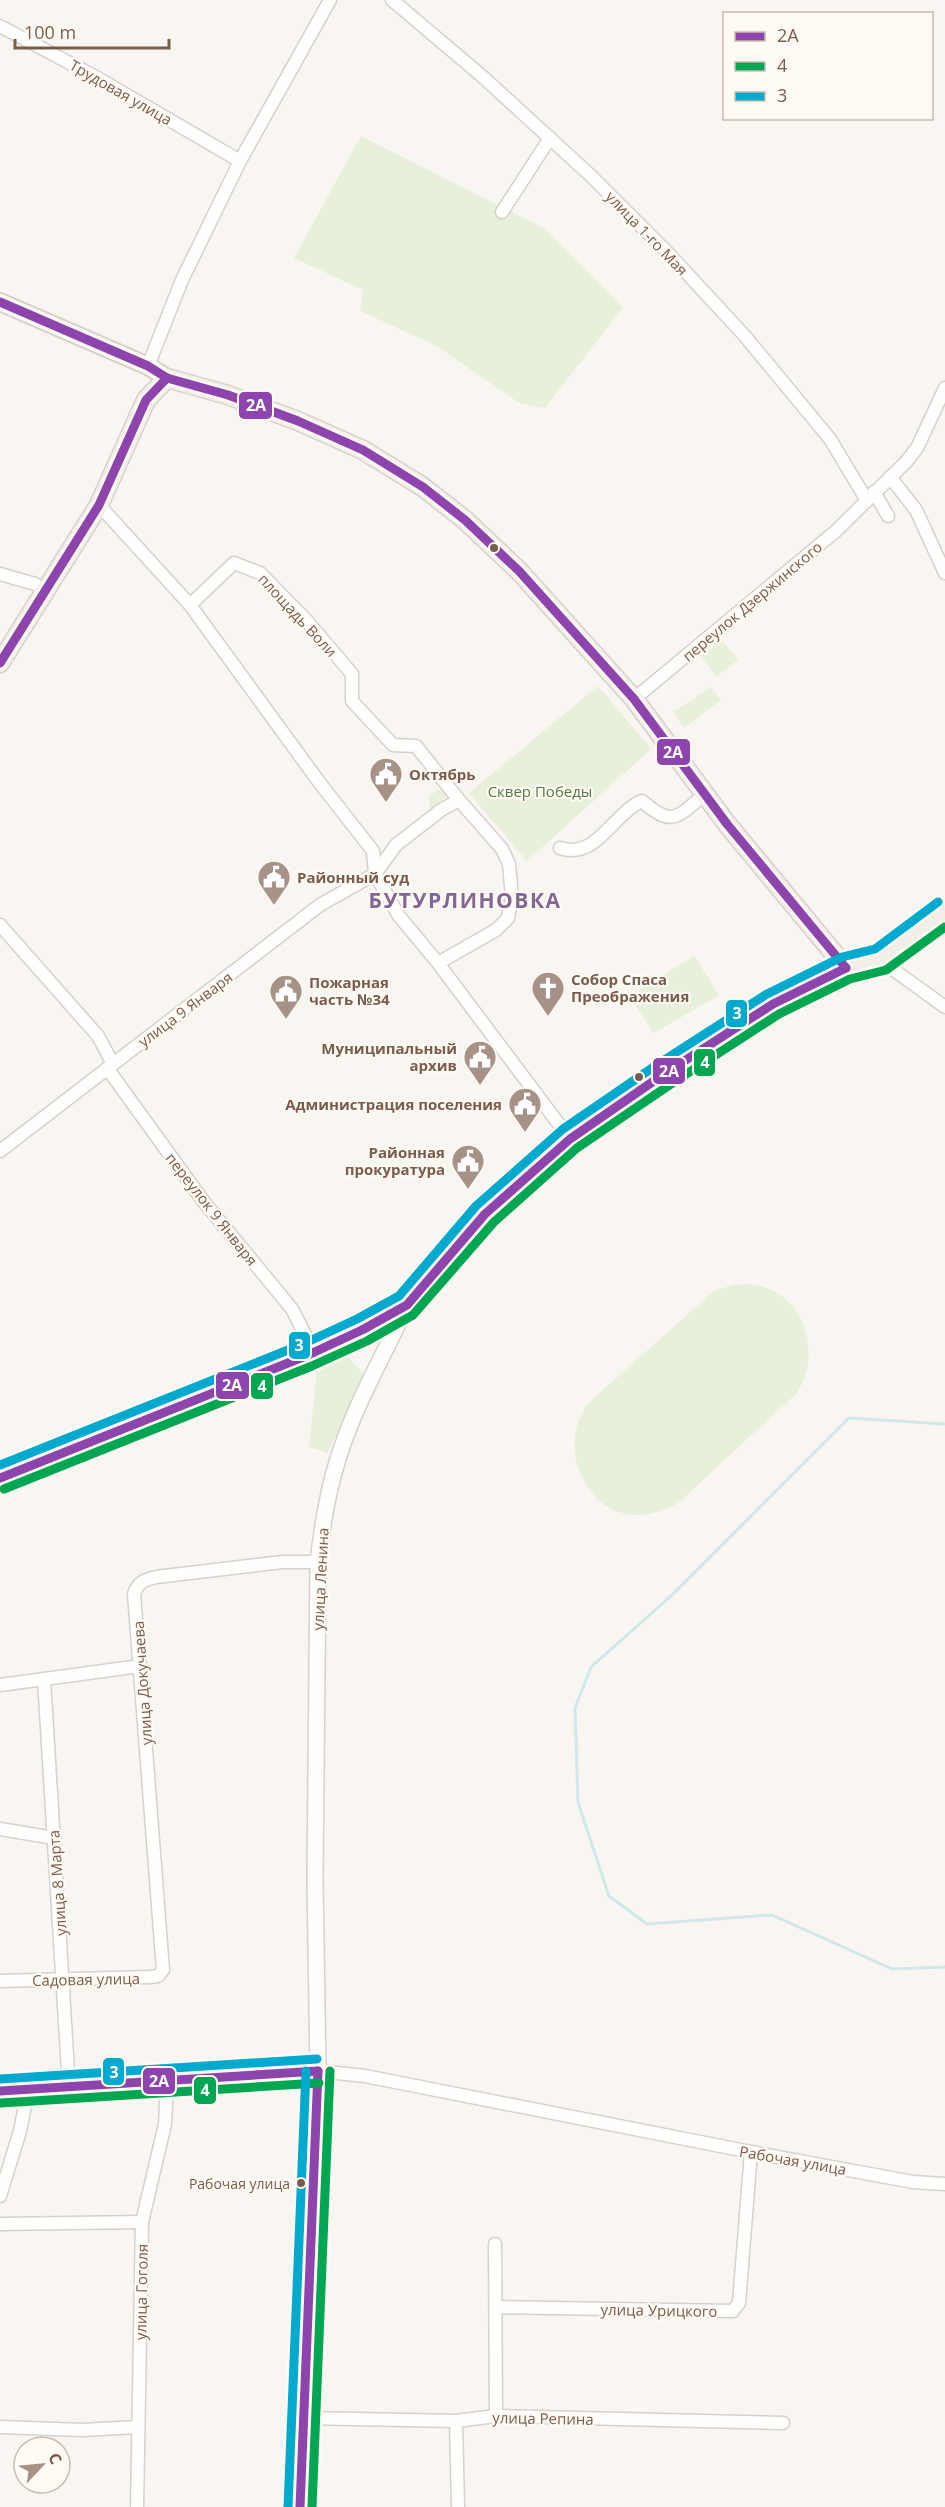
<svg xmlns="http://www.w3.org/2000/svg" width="945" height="2507" viewBox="0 0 945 2507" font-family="'Open Sans',sans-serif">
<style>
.green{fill:#e7f0db}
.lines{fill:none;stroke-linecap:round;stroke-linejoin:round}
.stream{stroke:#d0e8ea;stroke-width:3}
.minor-casing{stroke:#d7d1cb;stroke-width:15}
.tertiary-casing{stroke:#d7d1cb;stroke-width:18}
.secondary-casing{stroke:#d9d2cb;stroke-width:20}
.primary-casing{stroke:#dad1cc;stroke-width:21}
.minor{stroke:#fefefd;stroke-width:12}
.tertiary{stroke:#fefefd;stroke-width:15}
.secondary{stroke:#fefefd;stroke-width:16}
.primary{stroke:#f3eee8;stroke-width:18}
.bus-1-casing{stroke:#fffaf3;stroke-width:14}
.bus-2-casing{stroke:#fffaf3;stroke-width:14}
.bus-3-casing{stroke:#fffaf3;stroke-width:14}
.bus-1{stroke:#8e44ad;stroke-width:9}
.bus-2{stroke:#00a651;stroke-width:9}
.bus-3{stroke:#00a9ce;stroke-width:9}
.bus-dot{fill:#7a5c4d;stroke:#fffaf3;stroke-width:2}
.labels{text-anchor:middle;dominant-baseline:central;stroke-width:4.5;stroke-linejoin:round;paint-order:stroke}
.bus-label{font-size:14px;fill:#7a5c4d;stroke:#fffaf3;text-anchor:end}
.street-label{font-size:15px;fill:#7a5c4d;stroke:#fffaf3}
.poi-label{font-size:15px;font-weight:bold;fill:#7a5c4d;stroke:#fffaf3;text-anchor:start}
.park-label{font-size:15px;fill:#537a41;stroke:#fffaf3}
.district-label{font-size:21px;font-weight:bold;letter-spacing:1.5px;fill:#846695;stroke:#fffaf3}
.line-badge{stroke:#fffaf3;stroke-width:2}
.badge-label{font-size:16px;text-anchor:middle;font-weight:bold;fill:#fff}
</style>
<rect width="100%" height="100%" fill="#f9f5f0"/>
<g class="green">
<polygon points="361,136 544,228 623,307 545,408 521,404 435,345 360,311 363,290 294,258"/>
<polygon points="722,640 738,660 716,677 701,656"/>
<polygon points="598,686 651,749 527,861 469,793"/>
<polygon points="711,687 721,700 684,728 673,712"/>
<polygon points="437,790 449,793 431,809 428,798"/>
<polygon points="694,956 719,995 654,1033 629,996"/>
<path d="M733,1285c8,0 17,-1 24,0 40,9 59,50 49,88 -2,7 -6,15 -10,21l-118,109c-14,7 -28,13 -44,12 -40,-2 -66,-47 -58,-84 1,-9 7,-18 10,-26l128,-114z"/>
<polygon points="347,1356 365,1376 327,1453 309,1447 317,1371"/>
</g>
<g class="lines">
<polyline class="stream" points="945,1424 849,1418 671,1596 591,1667 575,1708 578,1802 609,1896 647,1924 772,1915 892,1969 945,1967"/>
<defs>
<g id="minor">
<polyline points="392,0 483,77 590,175 667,252 744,335 830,439 866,499"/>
<polyline points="0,26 94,76 240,161"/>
<polyline points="502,212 550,138"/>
<polyline points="148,366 182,280 240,161 330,0"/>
<polyline points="890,477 916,510 945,573"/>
<polyline points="874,492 888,516"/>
<polyline points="99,505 190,605 319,782 373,851 375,874 399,916 438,963 570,1139"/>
<polyline points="0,574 35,584 46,591"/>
<polyline points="190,605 234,563 260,573 307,621 352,674 352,701 393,745 416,746 459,800"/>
<polyline points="634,699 836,531 906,462 917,448 945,388"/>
<path d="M560,848c37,12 52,-34 82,-47 31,27 35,16 63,-7"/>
<polyline points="0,925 98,1036 113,1064"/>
<polyline points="880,960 945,1007"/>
<polyline points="107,1068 204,1202 292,1309 314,1352"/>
<polyline points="0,1151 320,905 375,874 396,845 441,810 459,800 502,849 509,864 512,897 508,918 496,930 438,963"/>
<polyline points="44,1679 69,2088"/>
<polyline points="0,1685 140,1666"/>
<polyline points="0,1829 54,1838"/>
<path d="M0,1981l150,-4 8,-1 5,-6 -29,-376c4,-12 10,-14 22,-17l126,-15h36"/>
<polyline points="0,2091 318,2071 365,2076 751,2152 913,2182 945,2184"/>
<polyline points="0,2196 20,2131 28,2091"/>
<polyline points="0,2224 142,2222"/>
<polyline points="495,2244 496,2416"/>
<polyline points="496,2307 733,2311 739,2303 751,2152"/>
<polyline points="304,2418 456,2421 496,2416 783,2423"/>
<polyline points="456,2421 458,2507"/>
<polyline points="0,2427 82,2430 138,2427"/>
<polyline points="137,2507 142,2222 165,2124 167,2081"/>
</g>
<path id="tertiary" d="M300,2507l18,-436 -3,-192 3,-317c4,-35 9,-69 20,-103 16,-53 46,-104 69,-154"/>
<polyline id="secondary" points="0,302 148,366 167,378"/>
<g id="primary">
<polyline points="0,663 99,505 146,400 167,378 228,395 298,421 363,450 423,487 465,520 519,571 634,699 727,824 846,968"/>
<polyline points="0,1478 308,1355 362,1330 407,1305 485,1214 570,1139 661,1076 773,1004 846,968 880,960 945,912"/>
</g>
</defs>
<use href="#minor" class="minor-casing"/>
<use href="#tertiary" class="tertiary-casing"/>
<use href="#secondary" class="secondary-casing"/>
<use href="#primary" class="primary-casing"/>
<use href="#minor" class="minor"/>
<use href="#tertiary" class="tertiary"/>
<use href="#secondary" class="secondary"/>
<use href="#primary" class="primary"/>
<defs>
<g id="bus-1">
<polyline points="0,302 148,366 167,378 228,395 298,421 363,450 423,487 465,520 519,571 634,699 727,824 846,968"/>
<polyline points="0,663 99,505 146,400 167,378"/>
<polyline points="0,1478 308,1355 362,1330 407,1305 485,1214 570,1139 661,1076 773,1004 846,968"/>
<polyline points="0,2091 318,2071"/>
<polyline points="300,2507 318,2071"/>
</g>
<g id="bus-2">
<polyline points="4,1489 312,1366 367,1341 413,1315 494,1222 577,1148 668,1086 779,1014 850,979 886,970 945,927"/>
<polyline points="1,2103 319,2083"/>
<polyline points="312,2507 330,2071"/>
</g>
<g id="bus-3">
<polyline points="0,1465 303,1344 357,1319 399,1296 476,1206 563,1129 655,1066 767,994 842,957 875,949 938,902"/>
<polyline points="0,2079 317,2059"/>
<polyline points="288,2507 306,2071"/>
</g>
</defs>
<use href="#bus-1" class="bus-1-casing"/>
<use href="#bus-2" class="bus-2-casing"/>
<use href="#bus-3" class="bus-3-casing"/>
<use href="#bus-1" class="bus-1"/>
<use href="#bus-2" class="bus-2"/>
<use href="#bus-3" class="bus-3"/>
</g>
<defs>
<symbol id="civic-pin" viewBox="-11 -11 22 30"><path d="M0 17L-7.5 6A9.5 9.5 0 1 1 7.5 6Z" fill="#a69286" stroke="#fffaf3"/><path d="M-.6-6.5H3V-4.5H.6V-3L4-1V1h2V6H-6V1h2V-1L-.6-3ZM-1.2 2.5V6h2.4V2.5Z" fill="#fff"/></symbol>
<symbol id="church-pin" viewBox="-11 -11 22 30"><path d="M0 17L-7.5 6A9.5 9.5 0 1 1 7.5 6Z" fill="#a69286" stroke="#fffaf3"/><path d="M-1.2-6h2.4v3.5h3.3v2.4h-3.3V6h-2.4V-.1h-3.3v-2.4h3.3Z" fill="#fff"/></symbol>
</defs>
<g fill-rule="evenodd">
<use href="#civic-pin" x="367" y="755" width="38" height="52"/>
<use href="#civic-pin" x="255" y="858" width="38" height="52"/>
<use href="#church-pin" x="529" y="969" width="38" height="52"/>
<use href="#civic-pin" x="267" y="972" width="38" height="52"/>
<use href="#civic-pin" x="461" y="1038" width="38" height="52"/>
<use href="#civic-pin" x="506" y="1085" width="38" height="52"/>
<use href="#civic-pin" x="449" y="1142" width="38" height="52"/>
</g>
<g class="bus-dot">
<circle cx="494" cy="548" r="5"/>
<circle cx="639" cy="1077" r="5"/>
<circle cx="301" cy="2183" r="5"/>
</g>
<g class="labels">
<g class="bus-label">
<text x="290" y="2183">Рабочая улица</text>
</g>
<g class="street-label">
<text transform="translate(121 92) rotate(30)">Трудовая улица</text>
<text transform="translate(647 233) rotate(46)">улица 1-го Мая</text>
<text transform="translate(752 601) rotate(-40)">переулок Дзержинского</text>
<text transform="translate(298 615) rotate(47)">площадь Воли</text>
<text transform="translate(185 1009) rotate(-37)">улица 9 Января</text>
<text transform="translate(212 1209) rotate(52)">переулок 9 Января</text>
<text transform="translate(320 1579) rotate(-87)">улица Ленина</text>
<text transform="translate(142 1683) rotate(-94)">улица Докучаева</text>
<text transform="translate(57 1883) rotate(-94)">улица 8 Марта</text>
<text transform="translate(86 1979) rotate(-1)">Садовая улица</text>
<text transform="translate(793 2160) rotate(10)">Рабочая улица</text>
<text transform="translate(141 2292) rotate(-89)">улица Гоголя</text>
<text transform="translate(659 2310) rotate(1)">улица Урицкого</text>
<text transform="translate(543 2418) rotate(1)">улица Репина</text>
</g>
<g class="poi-label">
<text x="409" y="774">Октябрь</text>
<text x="297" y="877">Районный суд</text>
<text x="571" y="979">Собор Спаса<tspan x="571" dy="17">Преображения</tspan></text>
<text x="309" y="982">Пожарная<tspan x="309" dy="17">часть №34</tspan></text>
<text x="457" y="1048" text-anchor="end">Муниципальный<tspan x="457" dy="17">архив</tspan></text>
<text x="502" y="1104" text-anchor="end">Администрация поселения</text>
<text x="445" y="1152" text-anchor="end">Районная<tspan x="445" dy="17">прокуратура</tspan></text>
</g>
<g class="park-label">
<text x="540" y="791">Сквер Победы</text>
</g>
<g class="district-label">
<text x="465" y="900">БУТУРЛИНОВКА</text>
</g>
</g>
<g class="line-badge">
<rect x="238" y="391" width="35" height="29" rx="6" fill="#8e44ad"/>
<rect x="656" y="738" width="35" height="28" rx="6" fill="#8e44ad"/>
<rect x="725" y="999" width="23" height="29" rx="6" fill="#00a9ce"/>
<rect x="693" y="1048" width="23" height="29" rx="6" fill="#00a651"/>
<rect x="652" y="1057" width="34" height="28" rx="6" fill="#8e44ad"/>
<rect x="288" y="1331" width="23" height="29" rx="6" fill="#00a9ce"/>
<rect x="215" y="1371" width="35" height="29" rx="6" fill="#8e44ad"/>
<rect x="250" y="1372" width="24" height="28" rx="6" fill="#00a651"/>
<rect x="102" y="2057" width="23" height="29" rx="6" fill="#00a9ce"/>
<rect x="142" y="2067" width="34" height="28" rx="6" fill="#8e44ad"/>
<rect x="193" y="2076" width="24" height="29" rx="6" fill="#00a651"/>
</g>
<g class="badge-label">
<text x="256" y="411">2А</text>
<text x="673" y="758">2А</text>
<text x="737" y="1019">3</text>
<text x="705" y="1068">4</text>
<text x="669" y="1077">2А</text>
<text x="299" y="1351">3</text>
<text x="232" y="1391">2А</text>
<text x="262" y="1392">4</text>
<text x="114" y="2078">3</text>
<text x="159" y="2087">2А</text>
<text x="205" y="2096">4</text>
</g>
<rect x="723" y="12" width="210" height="108" fill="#fffaf3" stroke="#cabbb1" stroke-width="1.5"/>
<rect x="735" y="32" width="30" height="9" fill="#8e44ad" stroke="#cabbb1" stroke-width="1.5"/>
<text x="777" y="42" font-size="18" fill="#7a5c4d">2А</text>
<rect x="735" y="62" width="30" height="9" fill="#00a651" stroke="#cabbb1" stroke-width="1.5"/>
<text x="777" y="72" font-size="18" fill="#7a5c4d">4</text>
<rect x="735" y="92" width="30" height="9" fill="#00a9ce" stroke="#cabbb1" stroke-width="1.5"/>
<text x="777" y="102" font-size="18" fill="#7a5c4d">3</text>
<g transform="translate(42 2465) rotate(64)"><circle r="28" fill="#fffaf3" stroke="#cabbb1" stroke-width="1.5"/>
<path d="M0-4.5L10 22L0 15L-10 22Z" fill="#a69286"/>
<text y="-9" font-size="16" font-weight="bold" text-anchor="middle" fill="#7a5c4d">С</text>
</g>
<path d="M15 39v9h154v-9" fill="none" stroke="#7a5c4d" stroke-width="3"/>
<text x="24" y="39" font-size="18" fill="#7a5c4d" stroke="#fffaf3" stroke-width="4.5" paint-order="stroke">100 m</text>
</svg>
